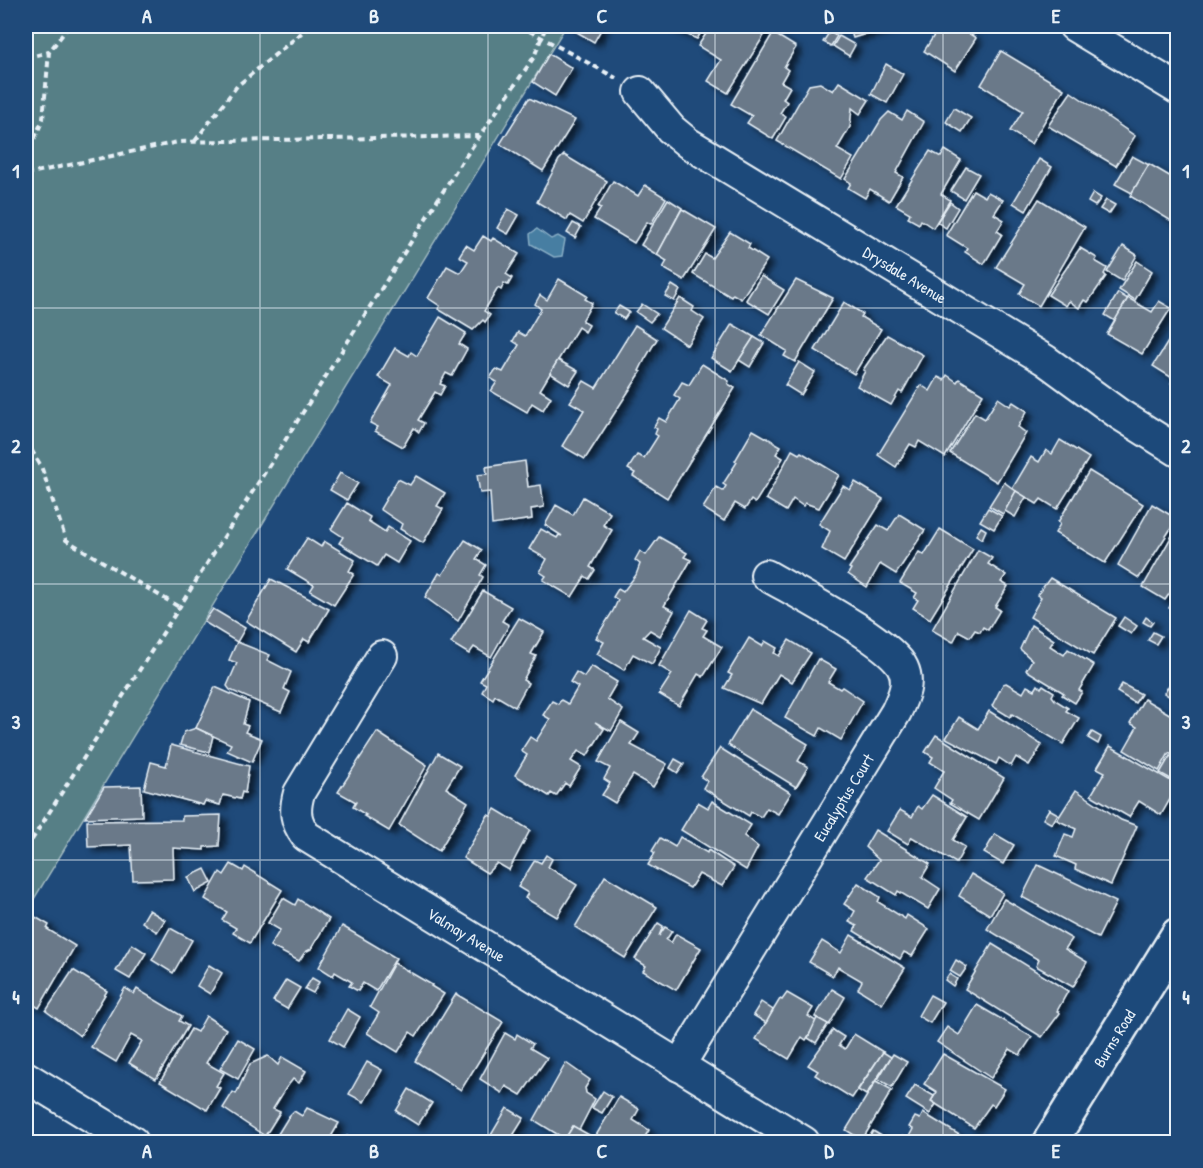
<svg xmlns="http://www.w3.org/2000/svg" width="1203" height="1168" viewBox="0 0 1203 1168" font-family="'Patrick Hand',sans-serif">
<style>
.green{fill:#567f86;stroke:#9fb8bf;stroke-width:1.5}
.water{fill:#467ea2;stroke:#87acc4;stroke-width:1.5}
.building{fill:#6a7989;stroke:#e8f1f8;stroke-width:1.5;filter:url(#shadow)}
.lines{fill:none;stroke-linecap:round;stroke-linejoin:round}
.minor-casing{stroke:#e8f1f8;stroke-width:34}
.tertiary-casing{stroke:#e8f1f8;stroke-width:38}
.path{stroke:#e8f1f8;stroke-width:4;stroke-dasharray:6 4.5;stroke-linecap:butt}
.minor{stroke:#1f4a7a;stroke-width:30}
.tertiary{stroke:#1f4a7a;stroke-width:33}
.grid{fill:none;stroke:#e8f1f8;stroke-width:1.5;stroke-opacity:0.55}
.labels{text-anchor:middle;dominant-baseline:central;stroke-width:6;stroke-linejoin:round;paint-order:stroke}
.street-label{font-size:16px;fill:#e8f1f8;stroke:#1f4a7a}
.neatline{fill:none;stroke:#e8f1f8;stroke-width:2}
.grid-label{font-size:20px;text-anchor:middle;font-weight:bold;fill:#e8f1f8}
</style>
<defs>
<filter id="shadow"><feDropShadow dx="6" dy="4" stdDeviation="3" flood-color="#0009"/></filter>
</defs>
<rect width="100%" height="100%" fill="#1f4a7a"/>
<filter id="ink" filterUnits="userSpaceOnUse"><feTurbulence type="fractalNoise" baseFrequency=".0167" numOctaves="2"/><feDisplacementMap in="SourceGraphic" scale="12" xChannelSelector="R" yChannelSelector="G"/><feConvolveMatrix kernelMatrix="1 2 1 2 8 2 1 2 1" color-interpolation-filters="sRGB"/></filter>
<g filter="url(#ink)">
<polygon class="green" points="26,26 566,26 26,912"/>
<polygon class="water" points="537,229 551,239 558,236 565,240 562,256 554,257 531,244 530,234"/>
<g class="building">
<polygon points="572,26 603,26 594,42 570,28"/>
<polygon points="668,26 705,26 697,39"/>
<polygon points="711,26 770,26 728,93 708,81 721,60 698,46"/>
<polygon points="849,26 891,26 853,38"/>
<polygon points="940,26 957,26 976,38 955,71 924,51"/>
<polygon points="830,31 837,36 831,46 823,42"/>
<polygon points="773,33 796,47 784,67 788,70 781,82 790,87 783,99 787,102 780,113 786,117 773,139 747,123 752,116 731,104"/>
<polygon points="839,36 855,45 849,56 833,46"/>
<polygon points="1001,51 1064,89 1031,144 1010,131 1023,111 981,85"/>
<polygon points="549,54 572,68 555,96 533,82"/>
<polygon points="886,64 903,74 887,103 871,94"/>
<polygon points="839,82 869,100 860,114 852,108 850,127 837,149 853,158 841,179 777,141 809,85 820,83 833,91"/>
<polygon points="1071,92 1135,136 1116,166 1048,126"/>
<polygon points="529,98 575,120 543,171 500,144"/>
<polygon points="954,108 971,118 962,132 946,122"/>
<polygon points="907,111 924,122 896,173 903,177 889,201 870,189 865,198 848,188 851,183 845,179 881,120 889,112 902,120"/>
<polygon points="945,150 961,160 941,194 950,200 933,228 921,220 919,224 908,218 910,213 896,205 930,151 941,157"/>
<polygon points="564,155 607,181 583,223 570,215 567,220 537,202 559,160"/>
<polygon points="1132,156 1149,165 1132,193 1115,184"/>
<polygon points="1039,159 1052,167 1026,211 1013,203"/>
<polygon points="1149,164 1178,181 1178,225 1130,196"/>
<polygon points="966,167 979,174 964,199 951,191"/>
<polygon points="613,181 638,196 645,185 666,198 651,224 647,222 634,243 594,219 601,208 598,207"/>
<polygon points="973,190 985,197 988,192 1003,200 994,214 1004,220 997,231 1002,234 984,264 965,252 967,248 946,235"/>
<polygon points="1093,193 1101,198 1095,206 1088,202"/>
<polygon points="668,199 682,208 657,255 641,245"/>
<polygon points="1039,199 1085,227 1039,306 1019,294 1025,284 996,267"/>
<polygon points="1106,200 1115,205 1109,214 1100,209"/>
<polygon points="950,202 958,208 946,228 937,222"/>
<polygon points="508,209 519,215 508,234 497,228"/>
<polygon points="682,209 716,229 684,280 663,268 667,261 657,255"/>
<polygon points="573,223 581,227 575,238 567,233"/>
<polygon points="730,232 750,244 748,248 767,260 741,299 733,294 731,297 693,274 705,254 712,258"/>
<polygon points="483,236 491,241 493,238 519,254 506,274 512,278 508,285 504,283 501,290 498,288 484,311 490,315 485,322 483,320 473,330 438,309 440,306 428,298 447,266 460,273 468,261 459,256 466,245 474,250"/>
<polygon points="1123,246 1137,255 1122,281 1107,272"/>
<polygon points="1080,248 1097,258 1095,261 1107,268 1104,274 1106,276 1088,302 1084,300 1079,308 1069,301 1066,306 1048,295"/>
<polygon points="1137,261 1152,271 1135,300 1119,290"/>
<polygon points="761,276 784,290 769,314 746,300"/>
<polygon points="559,279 587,296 585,299 592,303 582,321 589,325 585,332 578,327 540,390 551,397 543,410 532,403 527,412 491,391 497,382 490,378 496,369 503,372 519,345 513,341 518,332 525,336 541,309 535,304 540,295 547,300"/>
<polygon points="796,280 833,298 795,362 784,356 787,351 761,335"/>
<polygon points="672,285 680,290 674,301 665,296"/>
<polygon points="1118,293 1128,299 1115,321 1105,315"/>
<polygon points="680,298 694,307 692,311 704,319 687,345 661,328"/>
<polygon points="1128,298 1152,312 1159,301 1171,308 1142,354 1107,334"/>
<polygon points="844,302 863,314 861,317 881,329 854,374 815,350"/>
<polygon points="642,304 657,314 650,322 636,312"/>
<polygon points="619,306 629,312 624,319 614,313"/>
<polygon points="440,317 466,333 459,344 467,349 452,376 446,373 440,384 445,386 440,395 435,392 418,420 424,423 419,432 414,428 403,447 375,431 378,427 370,423 392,385 378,377 395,348 409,356 411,352 417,356"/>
<polygon points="732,324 754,337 732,371 711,358"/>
<polygon points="635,325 657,339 645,359 639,371 641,372 585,459 562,446 584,410 570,402 584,381 596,388"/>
<polygon points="1178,333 1178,387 1171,383 1174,379 1153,366 1169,340 1172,342"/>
<polygon points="887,335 923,355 902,393 899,391 891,405 857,386 865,371 863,370"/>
<polygon points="754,337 764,343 750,367 739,360"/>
<polygon points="558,360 578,371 569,385 550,373"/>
<polygon points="799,362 815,372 801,395 785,385"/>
<polygon points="702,364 729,381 728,384 735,388 667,498 633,476 635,473 628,469 637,455 644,458 658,436 655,434 657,429 654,427 659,418 666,422 680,399 674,395 682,382 689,385"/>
<polygon points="947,375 957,382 959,379 983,394 945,457 919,441 916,447 910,444 896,467 878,455 921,385 930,391 938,377 944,380"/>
<polygon points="998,398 1010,406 1013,402 1027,411 1018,427 1026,433 997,482 950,453 975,413 985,419"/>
<polygon points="753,430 781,446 776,454 783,458 755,503 751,500 745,509 735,503 724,521 703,508 716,487 723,491 726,486 723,484 737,462 735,461"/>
<polygon points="1060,440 1089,458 1057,509 1041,499 1037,504 1012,489 1031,457 1039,462 1046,450 1052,454"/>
<polygon points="792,450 799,454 801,452 839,475 819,508 805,503 803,506 793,499 786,511 766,499"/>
<polygon points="525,461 528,487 541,485 544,507 531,509 532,519 492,525 490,492 480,493 477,475 487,474 486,467"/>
<polygon points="1089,471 1143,504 1105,563 1055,533 1060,524 1058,522"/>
<polygon points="340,473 358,483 347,500 330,490"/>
<polygon points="416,476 445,493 437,506 443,509 423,543 400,529 402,524 380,509 398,479 410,485"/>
<polygon points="855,482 883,499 844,562 822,549 830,531 819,524 843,486 850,490"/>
<polygon points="1004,482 1016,491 1003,514 989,506"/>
<polygon points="1016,491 1026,497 1015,517 1005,511"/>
<polygon points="583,497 610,513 603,525 612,530 590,567 595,570 589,579 585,576 572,597 543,580 546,576 540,572 547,559 529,549 541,529 557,538 559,535 562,536 545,525 556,505 573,515"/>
<polygon points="347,503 370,517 368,521 385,532 388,527 410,541 397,563 384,555 377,566 339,543 343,537 331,529"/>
<polygon points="1152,504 1177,519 1139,578 1118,565"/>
<polygon points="988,508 1002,516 994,529 980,521"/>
<polygon points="899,514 925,530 896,574 880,564 867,587 848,574 851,569 849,568 878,525 888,531"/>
<polygon points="1178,525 1178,581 1165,600 1143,587"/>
<polygon points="981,527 986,530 982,539 976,535"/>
<polygon points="940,529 973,549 930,619 913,608 918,600 914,598 917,593 900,583 919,552 924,555"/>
<polygon points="659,537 687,553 684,557 691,560 664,606 674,611 660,636 650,630 643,637 661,647 652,664 633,654 624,670 597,654 604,642 596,638 613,611 618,600 613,597 618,589 623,592 636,575 640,564 635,560 640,551 646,555"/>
<polygon points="307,538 321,547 324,541 355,560 349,571 354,574 334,605 310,591 314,585 287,569"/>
<polygon points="465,540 482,550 476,559 486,565 480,575 483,577 458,621 425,597 439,573 442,575"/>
<polygon points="978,550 992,558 988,564 1006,575 1001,582 1008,586 995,607 1000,610 988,630 983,627 980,632 975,630 970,637 959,631 953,642 932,630"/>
<polygon points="1050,578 1116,618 1093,655 1030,617 1041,598 1037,595"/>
<polygon points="271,579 329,609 309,642 304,639 296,652 246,621"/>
<polygon points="483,591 511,607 502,621 509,625 491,657 474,647 469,654 451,643"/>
<polygon points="1173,602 1178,604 1176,611 1169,608"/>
<polygon points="213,609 245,628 237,642 204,622"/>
<polygon points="691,610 707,620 702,628 707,630 703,636 722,647 703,677 698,674 679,706 659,694 672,674 659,666"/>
<polygon points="1124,617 1137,626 1131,634 1118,626"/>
<polygon points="1146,617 1153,622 1150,626 1143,622"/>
<polygon points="519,618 544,632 531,654 536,656 523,680 528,683 515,707 495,695 493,699 482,692 486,684 480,681"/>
<polygon points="1031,625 1054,640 1050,646 1064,655 1068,649 1094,665 1079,690 1082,692 1075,703 1062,695 1064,693 1026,670 1032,660 1020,649"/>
<polygon points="1153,632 1161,636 1156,644 1148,640"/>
<polygon points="749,638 762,646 765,641 777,648 774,653 779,656 789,640 811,653 792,682 779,674 761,704 724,688 732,675 728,673"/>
<polygon points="237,642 270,655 267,660 291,672 284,689 290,692 281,712 230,690 227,686 237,663 229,660"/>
<polygon points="818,659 836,669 828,682 840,689 842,687 863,701 841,740 821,728 817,736 785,718"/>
<polygon points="591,666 617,682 607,699 623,710 611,731 595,722 604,729 587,756 578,751 571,761 581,767 569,786 565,783 556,796 551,793 549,796 515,775 527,755 521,751 530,737 536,741 550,719 543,715 552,701 558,704 561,700 568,704 578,687 570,682 576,672 584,677"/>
<polygon points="1178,671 1178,702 1164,693"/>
<polygon points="1006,683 1023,693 1027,686 1035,690 1038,685 1041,688 1043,685 1054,692 1052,696 1055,700 1068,708 1066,711 1079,718 1063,744 1012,714 1010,717 992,706 1003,684"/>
<polygon points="1122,684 1141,694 1135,703 1117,692"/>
<polygon points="215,687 249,702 243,724 248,726 245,732 262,739 252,762 227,751 231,744 196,728"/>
<polygon points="1144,699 1178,719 1178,758 1169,753 1159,771 1124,750 1137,727 1130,723"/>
<polygon points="750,709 808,744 798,761 808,767 796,787 728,745"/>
<polygon points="989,711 1042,745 1029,765 1016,757 1011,766 999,758 996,764 946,738 959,717 978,729"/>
<polygon points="621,722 639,733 631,745 667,764 653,787 633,775 615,803 602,795 610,783 604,779 610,768 598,762"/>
<polygon points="196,728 213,736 209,752 180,745 184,732"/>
<polygon points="377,732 427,765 389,831 364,816 366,815 353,807 356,802 338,792"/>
<polygon points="1092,732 1101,737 1098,744 1088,738"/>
<polygon points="936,735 1004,778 979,820 950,803 952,800 934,788 944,771 930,762 933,757 925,752"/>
<polygon points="171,745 249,766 245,793 242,792 240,799 223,795 220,805 205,801 203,805 144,789 151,762 166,766"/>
<polygon points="1110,746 1178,785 1161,815 1139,801 1129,817 1091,795 1105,772 1097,768"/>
<polygon points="720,748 791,793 778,814 767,808 761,817 751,812 749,816 703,788 707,781 701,777"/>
<polygon points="438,753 460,766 446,788 468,802 439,851 399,825"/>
<polygon points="1170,756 1178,760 1178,783 1160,773"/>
<polygon points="675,759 684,764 678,773 670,768"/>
<polygon points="141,786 142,816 85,818 104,787"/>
<polygon points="1076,790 1121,820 1137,826 1111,885 1075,869 1076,865 1056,856 1065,834 1073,837 1076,829 1057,820"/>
<polygon points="932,795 967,817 953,840 965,847 956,863 912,837 908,844 887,831 900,810 912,817 918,806 922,809"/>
<polygon points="712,801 751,825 744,836 758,847 746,870 681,830 698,802 708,808"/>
<polygon points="495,809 530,830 509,870 497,863 487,873 463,858 488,815 491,816"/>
<polygon points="1049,809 1058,814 1052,824 1043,819"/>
<polygon points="221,815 219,846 204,847 204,850 173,848 174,879 133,880 131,845 88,847 87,821 182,820 182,816"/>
<polygon points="875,830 930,864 922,877 940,889 928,909 898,891 896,895 867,877 879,860 865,847"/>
<polygon points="995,834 1014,845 1003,864 984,853"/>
<polygon points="680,837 707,853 708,850 734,867 722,886 699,874 690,888 648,865 655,853 652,851 660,838 675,847"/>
<polygon points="546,855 552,859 548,867 577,885 557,917 525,898 528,893 518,887 535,860 541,863"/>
<polygon points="231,864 243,871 245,867 282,890 250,943 233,933 236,928 222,920 227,912 205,899 220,872 224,875"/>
<polygon points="1038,865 1116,902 1098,938 1022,897"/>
<polygon points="205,869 212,883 195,892 188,877"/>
<polygon points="971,874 1003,893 990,915 959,896"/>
<polygon points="605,876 657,907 625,958 575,927"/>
<polygon points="858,883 880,897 878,902 905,919 907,915 929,929 912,956 904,952 900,959 854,931 857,926 849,922 855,911 844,904"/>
<polygon points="283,898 295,905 298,899 329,919 311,949 305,952 299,961 270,946 280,930 268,923"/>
<polygon points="1004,899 1072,939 1065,949 1087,962 1073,987 1036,966 1039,960 987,929"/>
<polygon points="149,910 165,920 157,932 142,922"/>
<polygon points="30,914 49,925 47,929 75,946 39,1008 26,1000 26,922"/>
<polygon points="658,923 663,926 659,936 665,927 672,931 666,940 671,943 676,934 701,948 676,990 643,971 646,966 635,959"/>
<polygon points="342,926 396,958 376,991 363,983 358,991 349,986 352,982 335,972 333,976 319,967"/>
<polygon points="170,928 192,940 173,973 152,960"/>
<polygon points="851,935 905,968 882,1004 858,989 862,981 838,967 833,976 809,962 822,941 841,953"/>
<polygon points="132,944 146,953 130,979 116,971"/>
<polygon points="992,944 1068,991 1057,1011 1060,1013 1042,1037 965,989"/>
<polygon points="956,960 967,967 960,977 950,971"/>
<polygon points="394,963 432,985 431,986 444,994 416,1036 410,1032 398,1052 367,1033 379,1013 370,1007"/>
<polygon points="209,965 222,973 210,994 197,986"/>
<polygon points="73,970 107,991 80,1036 46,1011"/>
<polygon points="949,974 957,979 953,986 945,980"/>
<polygon points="312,978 319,982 313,993 305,989"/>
<polygon points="286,980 300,988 287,1009 273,1001"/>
<polygon points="125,988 134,994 137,989 182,1016 179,1021 188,1026 156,1079 129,1063 142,1041 131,1035 116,1062 91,1047"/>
<polygon points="832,989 845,997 829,1025 815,1017"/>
<polygon points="787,993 813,1008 808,1016 817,1022 806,1040 802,1037 789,1059 756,1039 780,999 782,1000"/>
<polygon points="456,994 503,1022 461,1090 415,1061"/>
<polygon points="930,995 943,1002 930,1023 918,1016"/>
<polygon points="761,1002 773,1010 766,1023 753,1015"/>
<polygon points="977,1005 1032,1037 1020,1055 1010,1049 991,1078 937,1042 947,1027 959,1035"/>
<polygon points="347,1009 360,1017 343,1047 330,1039"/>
<polygon points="206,1016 226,1029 206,1063 224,1073 216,1086 220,1088 207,1110 160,1082 191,1029 197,1032"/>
<polygon points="817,1018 828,1024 816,1043 808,1038"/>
<polygon points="833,1030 844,1037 839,1045 845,1049 854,1034 883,1052 852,1098 815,1075 818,1071 808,1065"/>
<polygon points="505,1033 515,1039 517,1034 533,1044 530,1048 547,1058 521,1095 506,1086 502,1093 480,1079"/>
<polygon points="238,1039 255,1049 238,1079 220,1069"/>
<polygon points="883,1052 891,1057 866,1095 858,1090"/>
<polygon points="893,1054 907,1062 892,1087 878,1079"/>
<polygon points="943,1054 1005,1089 994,1106 991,1104 974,1128 931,1101 937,1092 924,1084"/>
<polygon points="268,1056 278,1065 282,1057 306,1071 299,1083 293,1079 286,1088 273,1109 280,1112 265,1136 223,1108 233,1092 236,1094 250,1064"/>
<polygon points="367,1062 382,1070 364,1102 349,1094"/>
<polygon points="566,1063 590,1080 585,1088 586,1093 595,1099 579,1130 573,1126 565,1139 534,1120"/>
<polygon points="876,1081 892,1090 862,1140 846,1130"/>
<polygon points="915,1085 934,1096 931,1101 936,1104 930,1114 906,1099"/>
<polygon points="409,1089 432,1103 418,1125 396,1111"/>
<polygon points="603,1091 612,1097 602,1113 592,1108"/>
<polygon points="619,1097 639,1109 633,1120 649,1130 642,1142 592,1142"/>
<polygon points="307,1108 339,1123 328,1142 273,1142 289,1116 294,1111 302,1116"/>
<polygon points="507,1108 524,1118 509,1142 502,1142 491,1135"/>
<polygon points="923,1113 971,1142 889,1142 893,1136 899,1141 902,1136 907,1140 913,1129 909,1127 915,1117 920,1119"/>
<polygon points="573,1126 591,1136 587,1142 569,1142 565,1139"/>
<polygon points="873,1131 890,1141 889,1142 866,1142"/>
<polygon points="347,1136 358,1142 343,1142"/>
<polygon points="517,1137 527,1142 513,1142"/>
<polygon points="686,1137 695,1142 682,1142"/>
</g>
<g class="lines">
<defs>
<g id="minor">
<polyline points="1074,26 1178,89"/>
<path id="s1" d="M640,92l31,37 17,14 357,217 74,54 59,37"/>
<path id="s2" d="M382,656l-83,137c-5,18 -4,28 7,43l498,306"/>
<path id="s3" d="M679,1066l217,-354c7,-15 14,-29 7,-44 -12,-27 -108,-76 -137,-93"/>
<polyline points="26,1077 133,1142"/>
</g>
<g id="tertiary">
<path id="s4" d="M1050,1142l128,-207"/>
</g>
</defs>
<use href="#minor" class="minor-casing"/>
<use href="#tertiary" class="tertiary-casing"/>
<g class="path">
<polyline points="520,26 616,78"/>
<polyline points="26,58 49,52"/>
<polyline points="195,141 237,86 310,26"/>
<polyline points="26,158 43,119 49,52 69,26"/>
<polyline points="26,174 178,142 479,136"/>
<polyline points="26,441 41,466 66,540 179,607"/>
<polyline points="26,849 461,163 534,57 546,26"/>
</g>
<use href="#minor" class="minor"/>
<use href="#tertiary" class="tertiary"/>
</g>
</g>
<path class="grid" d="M260,26v1116M488,26v1116M715,26v1116M943,26v1116M26,308h1152M26,584h1152M26,860h1152"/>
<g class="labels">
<g class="street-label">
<text stroke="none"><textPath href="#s1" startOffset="324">Drysdale Avenue</textPath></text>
<text stroke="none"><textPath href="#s3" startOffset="315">Eucalyptus Court</textPath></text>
<text stroke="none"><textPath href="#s2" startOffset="394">Valmay Avenue</textPath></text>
<text stroke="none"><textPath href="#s4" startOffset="122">Burns Road</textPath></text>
</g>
</g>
<rect width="1203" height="1168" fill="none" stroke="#1f4a7a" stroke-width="66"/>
<rect x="33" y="33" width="1137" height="1102" class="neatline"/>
<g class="grid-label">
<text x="147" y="23">A</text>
<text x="374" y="23">B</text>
<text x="602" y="23">C</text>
<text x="829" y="23">D</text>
<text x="1056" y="23">E</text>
<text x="16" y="178">1</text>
<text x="1186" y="178">1</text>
<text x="16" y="453">2</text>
<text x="1186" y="453">2</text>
<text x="16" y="729">3</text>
<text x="1186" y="729">3</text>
<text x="16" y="1004">4</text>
<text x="1186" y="1004">4</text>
<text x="147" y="1158">A</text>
<text x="374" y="1158">B</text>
<text x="602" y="1158">C</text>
<text x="829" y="1158">D</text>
<text x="1056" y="1158">E</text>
</g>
</svg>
